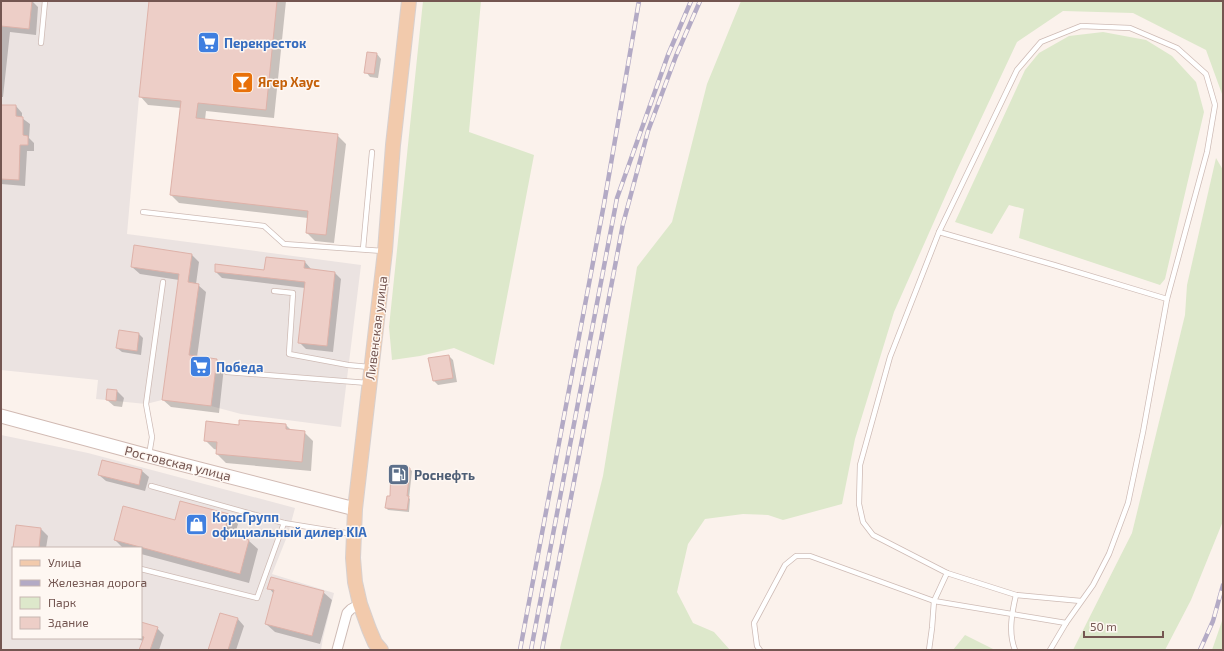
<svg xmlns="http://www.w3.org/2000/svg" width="1224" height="651" viewBox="0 0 1224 651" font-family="'Exo 2',sans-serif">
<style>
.industrial{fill:#ebe3e1;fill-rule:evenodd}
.green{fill:#dde8cb}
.shadow{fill:#0003}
.building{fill:#edcec7;stroke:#deb2a9}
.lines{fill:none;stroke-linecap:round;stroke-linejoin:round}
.lane-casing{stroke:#cebbb5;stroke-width:6}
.street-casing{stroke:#cebbb5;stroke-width:11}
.secondary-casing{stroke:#d1bab3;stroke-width:15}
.primary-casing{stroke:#d8d0ce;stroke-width:16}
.lane{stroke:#fff;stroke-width:4.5}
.street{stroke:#fff;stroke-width:9}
.secondary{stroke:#fff;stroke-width:13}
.primary{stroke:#f2caac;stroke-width:14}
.rail-casing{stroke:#b3aac5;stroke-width:4.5}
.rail{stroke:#fef7f2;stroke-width:3;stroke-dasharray:9;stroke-linecap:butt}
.labels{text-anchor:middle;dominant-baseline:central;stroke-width:3;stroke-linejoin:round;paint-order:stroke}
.shop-label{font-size:13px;font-weight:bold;fill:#366cbe;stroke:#fef7f2;text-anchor:start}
.food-label{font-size:13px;font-weight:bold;fill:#c56008;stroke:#fef7f2;text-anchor:start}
.street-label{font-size:13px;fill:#745651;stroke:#fef7f2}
.service-label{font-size:13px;font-weight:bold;fill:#4e5e75;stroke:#fef7f2;text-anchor:start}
</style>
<rect width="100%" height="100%" fill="#fbf2ec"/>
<g class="industrial">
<polygon points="1,1 149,1 139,97 127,234 361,265 341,427 241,414 211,406 217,359 168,353 162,400 146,404 96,399 98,380 1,370"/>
<path d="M1,435l87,18 207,55 -7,26 -16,40 62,19 -11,45 -2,12h-320zM13,548h128v90h-128z"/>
</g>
<g class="green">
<polygon points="423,1 481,1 469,132 534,155 494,365 454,348 420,356 392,360 389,327"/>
<polygon points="741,1 1223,1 1223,94 1222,94 1206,50 1133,13 1063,11 1017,42 956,172 894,312 855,439 842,504 783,520 768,515 743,514 705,519 688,544 677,592 693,623 714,632 730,650 561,650 560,648 603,476 637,267 672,222 707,84"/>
<polygon points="1103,32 1146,40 1172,56 1196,82 1204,112 1165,279 1160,285 1019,238 1024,209 1009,205 992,234 955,222 1025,70 1039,53 1069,36"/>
<polygon points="1216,158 1223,170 1223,521 1191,600 1165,650 1073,650 1132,533 1185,315 1187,285"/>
<polygon points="1223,618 1223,650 1212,650"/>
<polygon points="965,635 995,650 953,650"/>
</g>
<g class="shadow">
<polygon points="1,1 32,1 38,7 36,35 10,32 3,97 1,97"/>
<polygon points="150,1 286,1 274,118 206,111 205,120 337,135 346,144 334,243 315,241 307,233 308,218 179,203 171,195 181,108 148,105 140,96"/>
<polygon points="377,54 381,59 378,78 370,77 366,72"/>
<polygon points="1,106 16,106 22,113 22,118 30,124 29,138 34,143 34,151 27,151 25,186 1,184"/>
<polygon points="192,255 199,262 196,284 198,285 206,292 197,357 217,360 224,367 219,413 171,407 163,400 179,280 140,274 132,267"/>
<polygon points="305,262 311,269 335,273 341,279 333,352 306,349 299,342 305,288 222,278 216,272 265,271"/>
<polygon points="139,334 143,338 141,355 122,352 117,348"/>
<polygon points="449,356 453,360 457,382 438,385 434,381"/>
<polygon points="117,391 124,398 122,407 114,406 107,400"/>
<polygon points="286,425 291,430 304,432 313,441 311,471 226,463 217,454 218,450 214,449 205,440"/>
<polygon points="102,461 142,471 149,477 145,491 106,481 99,475"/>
<polygon points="392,467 410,469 412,471 409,498 410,499 409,512 388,510 386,508 391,497"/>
<polygon points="229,515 238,524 234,537 249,541 258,549 249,583 141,554 141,548 123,548 115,540"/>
<polygon points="17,526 41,529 48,536 46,548 14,548"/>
<polygon points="269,588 323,592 332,600 320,644 275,632 266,624 274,594"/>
<polygon points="238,619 244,626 236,650 209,650"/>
<polygon points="141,623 157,628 164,635 159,650 141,650 143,641 135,638 141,638"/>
</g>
<g class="building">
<polygon points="1,1 32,1 29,29 1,26"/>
<polygon points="149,1 277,1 266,110 198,103 196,118 338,134 326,235 306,233 308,211 170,195 181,101 139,97"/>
<polygon points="367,52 377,53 374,74 364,73"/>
<polygon points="1,105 16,105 16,116 23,117 23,135 28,136 28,145 20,145 19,180 1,179"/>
<polygon points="134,245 192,254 188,282 199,284 189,355 217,359 211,406 162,400 179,274 131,267"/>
<polygon points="266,257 305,261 304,268 335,272 327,346 298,343 305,282 215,272 215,264 264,270"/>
<polygon points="119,330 139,333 137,351 116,348"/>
<polygon points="449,355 453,378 433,381 428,358"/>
<polygon points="107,389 117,390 116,401 106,400"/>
<polygon points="239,420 286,424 286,429 305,431 302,462 216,454 217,442 204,441 206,421 239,425"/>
<polygon points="102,460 142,470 139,485 98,475"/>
<polygon points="391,466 410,468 407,496 409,496 407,510 385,508 387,496 390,496"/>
<polygon points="180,501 229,514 224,533 249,540 240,574 114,540 123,506 175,520"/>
<polygon points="16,525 41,528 39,548 13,548"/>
<polygon points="271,577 324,591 312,636 265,624 274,590 267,589"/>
<polygon points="220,613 238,618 228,650 208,650"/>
<polygon points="141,622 158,627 150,650 139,650 144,637 141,636"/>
</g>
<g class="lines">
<defs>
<g id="lane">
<polyline points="41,43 45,1"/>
<polyline points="143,212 264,226 284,244 383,251"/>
<polyline points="939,232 1054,265 1167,299"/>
<polyline points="363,249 372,152"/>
<polyline points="274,291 293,293 289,354 348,365 369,367"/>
<polyline points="227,372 368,383"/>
<polyline points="149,455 152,437 146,404 163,282"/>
<polyline points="151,486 284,523"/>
<polyline points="141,569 257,598 284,523 352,534"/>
<polyline points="947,573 1016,595 1081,601"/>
<polyline points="760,650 757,646 754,623 785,565 796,556 810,556 934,601 1066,623"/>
<polyline points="929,650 932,628 934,601 947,573 873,535 863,522 859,504 860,465 890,357 939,232 1017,70 1041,42 1081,26 1130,28 1177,48 1206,74 1215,105 1207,152 1167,299 1143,432 1128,503 1109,554 1093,585 1066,623 1050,650"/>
<path d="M1015,650c-7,-17 -3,-38 1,-55"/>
</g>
<polyline id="street" points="337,650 347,613 351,609 360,604"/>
<polyline id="secondary" points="1,416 149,456 355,509"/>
<polyline id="primary" points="381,650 375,643 369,629 360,604 355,582 353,558 355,509 385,251 393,145 409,1"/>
</defs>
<use href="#lane" class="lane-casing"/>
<use href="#street" class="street-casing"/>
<use href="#secondary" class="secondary-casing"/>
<use href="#primary" class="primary-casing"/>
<use href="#lane" class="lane"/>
<use href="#street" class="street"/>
<use href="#secondary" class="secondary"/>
<use href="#primary" class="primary"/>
<defs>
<g id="rail">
<polyline points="520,650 604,204 639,1"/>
<polyline points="531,650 617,198 668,55 691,1"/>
<polyline points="542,650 623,224 648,131 676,56 700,1"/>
<polyline points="1200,650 1213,621 1223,585"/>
</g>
</defs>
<use href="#rail" class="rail-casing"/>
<use href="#rail" class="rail"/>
</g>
<defs>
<symbol id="supermarket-square" viewBox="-11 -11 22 22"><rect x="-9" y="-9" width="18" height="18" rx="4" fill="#3f7fe0" stroke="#fef7f2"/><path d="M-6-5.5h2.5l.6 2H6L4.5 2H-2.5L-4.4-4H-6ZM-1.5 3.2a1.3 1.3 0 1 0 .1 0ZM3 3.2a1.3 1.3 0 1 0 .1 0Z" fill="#fff"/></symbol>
<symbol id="bar-square" viewBox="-11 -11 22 22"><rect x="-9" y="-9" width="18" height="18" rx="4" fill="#e8710a" stroke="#fef7f2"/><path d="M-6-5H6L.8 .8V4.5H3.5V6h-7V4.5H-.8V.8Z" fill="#fff"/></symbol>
<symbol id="fuel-square" viewBox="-11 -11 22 22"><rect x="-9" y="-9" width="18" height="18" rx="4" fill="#5c6f8a" stroke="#fef7f2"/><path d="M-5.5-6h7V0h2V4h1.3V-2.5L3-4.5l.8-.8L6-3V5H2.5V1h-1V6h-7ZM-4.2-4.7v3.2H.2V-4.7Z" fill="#fff"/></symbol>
<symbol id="shop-square" viewBox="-11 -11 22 22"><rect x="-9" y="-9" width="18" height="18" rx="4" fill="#3f7fe0" stroke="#fef7f2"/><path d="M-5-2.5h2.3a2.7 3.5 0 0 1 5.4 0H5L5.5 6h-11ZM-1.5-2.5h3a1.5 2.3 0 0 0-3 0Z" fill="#fff"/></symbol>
</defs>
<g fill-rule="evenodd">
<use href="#supermarket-square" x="196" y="30" width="25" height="25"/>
<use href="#bar-square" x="230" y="70" width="25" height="25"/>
<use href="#supermarket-square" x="188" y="354" width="25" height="25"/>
<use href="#fuel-square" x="386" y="462" width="25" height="25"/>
<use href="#shop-square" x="184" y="512" width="25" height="25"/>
</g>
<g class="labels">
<g class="shop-label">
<text x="224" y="43">Перекресток</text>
<text x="216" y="367">Победа</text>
<text x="212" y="517">КорсГрупп<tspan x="212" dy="15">официальный дилер KIA</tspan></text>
</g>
<g class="food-label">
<text x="258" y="82">Ягер Хаус</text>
</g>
<g class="street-label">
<text transform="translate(376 328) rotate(-83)">Ливенская улица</text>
<text transform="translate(178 463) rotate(14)">Ростовская улица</text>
</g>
<g class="service-label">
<text x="414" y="475">Роснефть</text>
</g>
</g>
<rect width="1224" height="651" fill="none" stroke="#745651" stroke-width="4"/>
<rect x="12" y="547" width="130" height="92" fill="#fef7f2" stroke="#c7b7b2"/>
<rect x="20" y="560" width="20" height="6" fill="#f2caac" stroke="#c7b7b2"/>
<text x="48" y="567" font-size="12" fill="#745651">Улица</text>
<rect x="20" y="580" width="20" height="6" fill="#b3aac5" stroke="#c7b7b2"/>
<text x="48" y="587" font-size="12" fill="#745651">Железная дорога</text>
<rect x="20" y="597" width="20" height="12" fill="#dde8cb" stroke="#c7b7b2"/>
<text x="48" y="607" font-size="12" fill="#745651">Парк</text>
<rect x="20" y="617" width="20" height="12" fill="#edcec7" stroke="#c7b7b2"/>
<text x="48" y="627" font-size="12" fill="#745651">Здание</text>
<path d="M1084 631v6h79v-6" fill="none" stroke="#745651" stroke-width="2"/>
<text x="1090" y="631" font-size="12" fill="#745651" stroke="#fef7f2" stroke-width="3" paint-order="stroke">50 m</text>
</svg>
